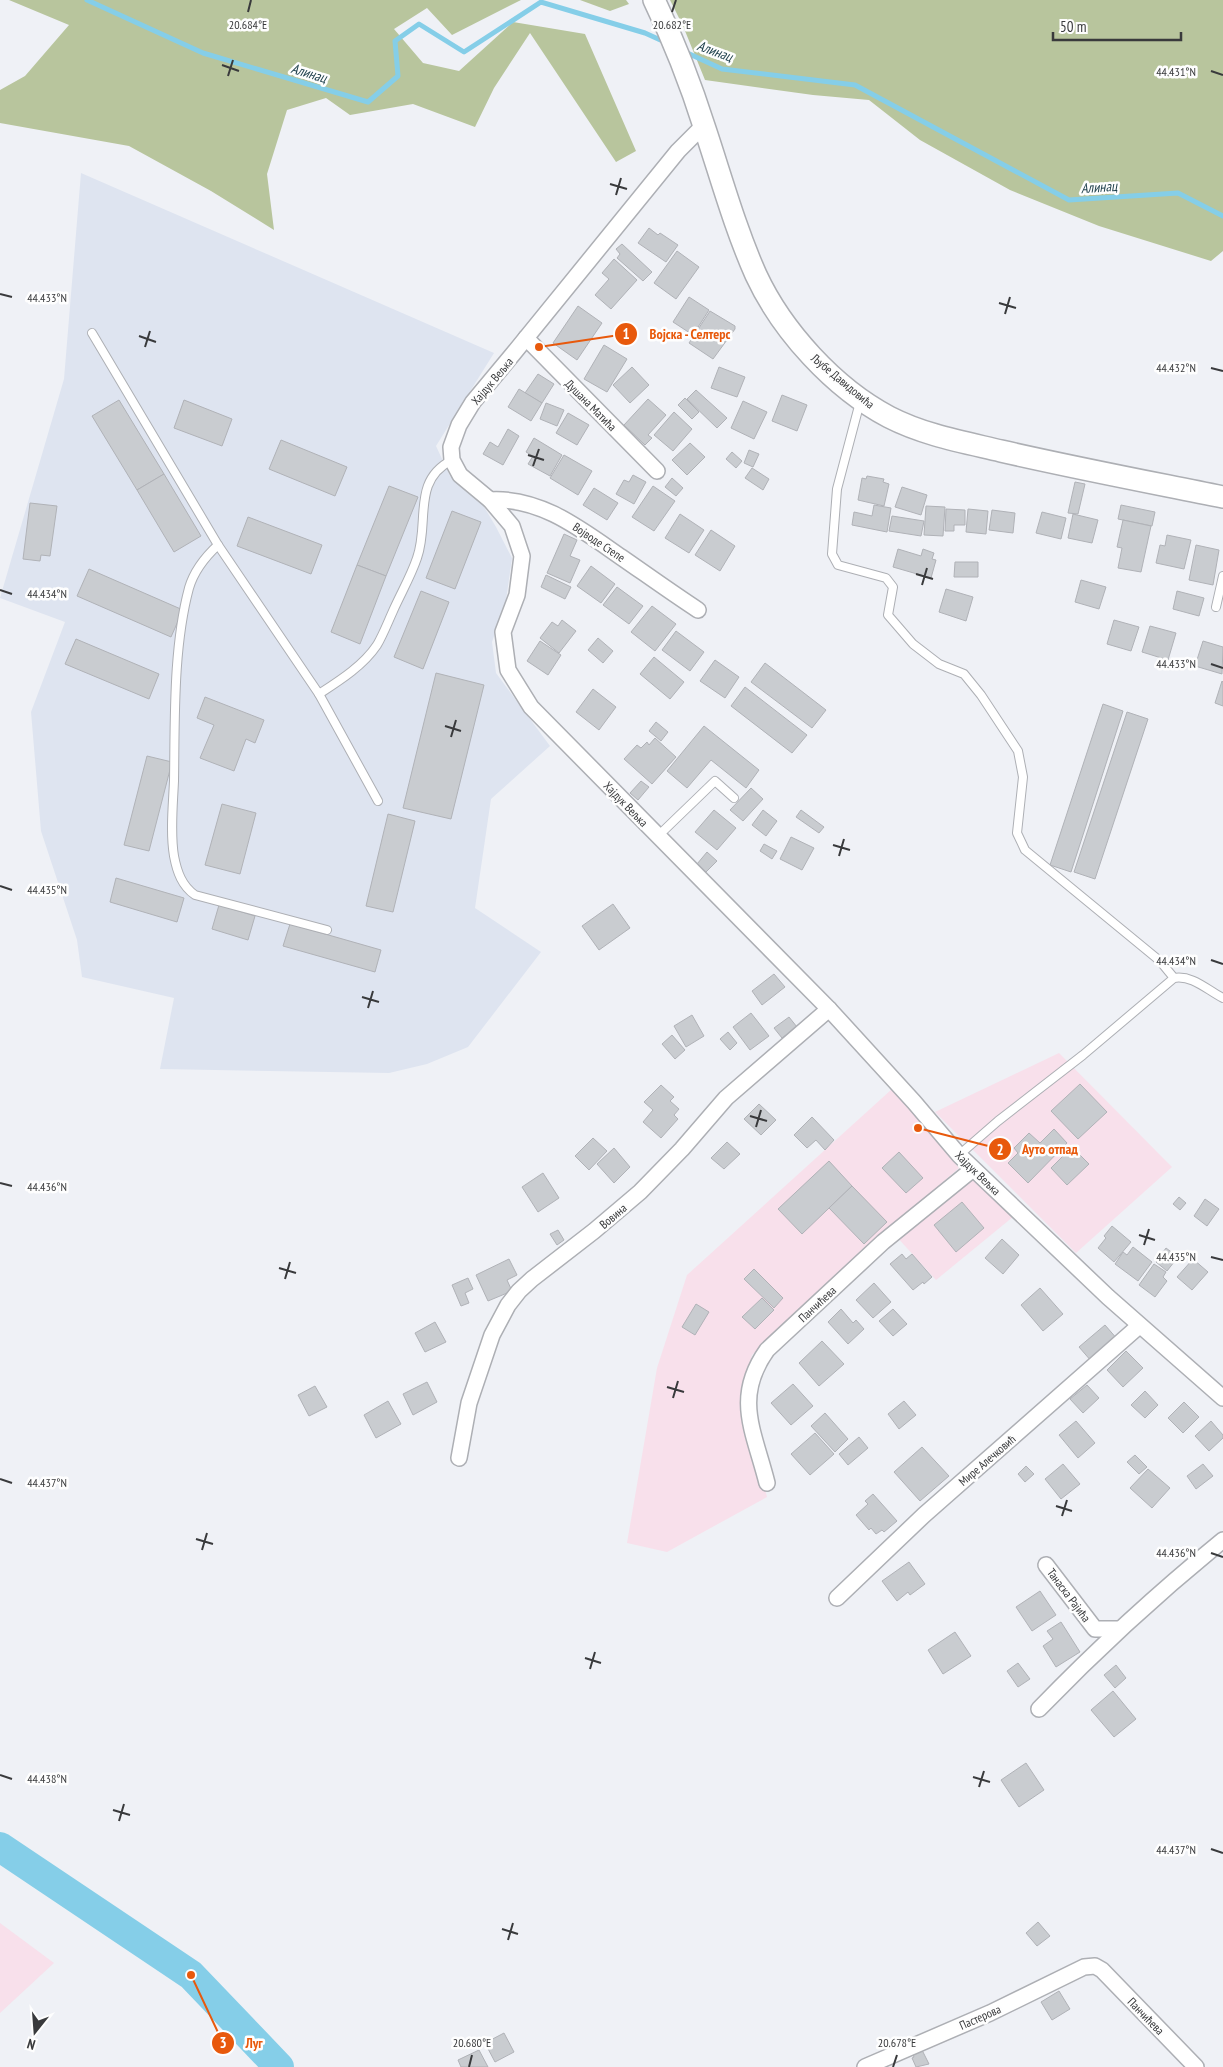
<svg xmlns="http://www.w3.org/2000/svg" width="1223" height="2067" viewBox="0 0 1223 2067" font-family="'PT Sans Narrow',sans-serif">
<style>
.commercial{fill:#f8e0eb}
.built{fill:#dee4f0}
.green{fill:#b8c59d}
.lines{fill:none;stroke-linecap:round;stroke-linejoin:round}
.stream{stroke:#85cee8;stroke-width:5}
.river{stroke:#85cee8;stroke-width:30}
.building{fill:#c9ccd0;stroke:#b0b2b7}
.service-casing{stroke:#adafb4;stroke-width:10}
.minor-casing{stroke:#adafb4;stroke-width:18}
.secondary-casing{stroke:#adafb4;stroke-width:24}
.service{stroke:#fff;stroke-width:8}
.minor{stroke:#fff;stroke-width:15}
.secondary{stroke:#fff;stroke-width:21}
.ticks{fill:none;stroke:#393a3c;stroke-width:2}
.labels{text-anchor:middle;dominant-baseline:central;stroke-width:5;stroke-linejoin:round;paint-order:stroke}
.street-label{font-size:12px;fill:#393a3c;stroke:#fefefe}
.water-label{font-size:14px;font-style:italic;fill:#1b3d49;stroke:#fefefe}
.ticks-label{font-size:12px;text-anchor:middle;fill:#393a3c;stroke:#fefefe;stroke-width:5;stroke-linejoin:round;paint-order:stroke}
.leader{fill:none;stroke:#e8590c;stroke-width:2}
.callout-dot{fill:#e8590c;stroke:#fefefe;stroke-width:2}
.mark-label{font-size:15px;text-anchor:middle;font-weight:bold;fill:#fff}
.callout-label{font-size:14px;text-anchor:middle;font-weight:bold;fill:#e8590c;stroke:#fefefe;stroke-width:5;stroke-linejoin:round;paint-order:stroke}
</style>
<rect width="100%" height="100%" fill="#eff1f6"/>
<g class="commercial">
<polygon points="1059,1053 1172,1167 1076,1253 935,1112"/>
<polygon points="892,1089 959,1168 792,1315 752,1355 743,1387 744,1411 767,1497 667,1552 627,1543 657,1368 687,1275"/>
<polygon points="973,1176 1014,1216 936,1280 896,1236"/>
<polygon points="0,1923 54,1963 0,2013"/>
</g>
<polygon class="built" points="81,173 494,353 436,446 450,476 477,495 496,527 512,558 506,600 492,642 496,673 550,746 491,799 475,908 541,952 468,1047 427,1064 389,1073 160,1069 174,998 82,977 77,940 41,831 31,712 65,622 0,598 64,379"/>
<g class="green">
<polygon points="9,0 521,0 452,35 427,8 394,29 423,63 459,71 513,22 585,34 636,151 616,162 530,33 494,88 475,127 413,104 350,115 326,98 287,110 267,174 274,230 211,191 129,146 0,123 0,90 25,76 69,25"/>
<polygon points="580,0 626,0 629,4 610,11"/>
<polygon points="670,0 1223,0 1223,251 1211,261 1099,226 1010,190 920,140 869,100 813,95 705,80 683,26"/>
</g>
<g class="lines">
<g class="stream">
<polyline points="87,0 203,53 368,102 398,76 395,41 419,24 464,52 541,2 645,33 667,43"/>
<polyline points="683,51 722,69 855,85 1069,200 1178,193 1223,216"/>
</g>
<polyline class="river" points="0,1847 191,1975 279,2067"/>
</g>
<g class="building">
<polygon points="649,228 658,235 660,233 678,245 666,262 638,243"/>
<polygon points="622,244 652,272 643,281 617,258 620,254 616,249"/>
<polygon points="677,251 699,267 676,299 654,283"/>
<polygon points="614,259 637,280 611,309 595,295 609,279 602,273"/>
<polygon points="689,297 709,310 693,335 673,322"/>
<polygon points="578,306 602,323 577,360 553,343"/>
<polygon points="710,311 735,326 735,329 713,359 689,343"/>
<polygon points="604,345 627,359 607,392 584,379"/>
<polygon points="632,367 649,385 630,403 613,385"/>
<polygon points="719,367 745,377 737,397 711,388"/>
<polygon points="538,374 554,384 542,403 525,393"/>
<polygon points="519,389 542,403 531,421 508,407"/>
<polygon points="696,390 727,418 717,428 687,399"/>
<polygon points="782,395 807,405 797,431 772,421"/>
<polygon points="685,398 699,412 692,419 678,405"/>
<polygon points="648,399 666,415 648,435 652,438 645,445 624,425"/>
<polygon points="119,400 164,474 137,490 92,416"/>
<polygon points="184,400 232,419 222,446 174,428"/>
<polygon points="743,401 767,412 754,439 731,428"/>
<polygon points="546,403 564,410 557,426 540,419"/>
<polygon points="674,412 692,429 673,451 654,435"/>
<polygon points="568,413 589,425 577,445 556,433"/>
<polygon points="508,429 519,436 503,465 483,454 490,442 498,447"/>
<polygon points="534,438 562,455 550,476 528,464 533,456 526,452"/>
<polygon points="281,440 347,467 335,496 269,469"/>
<polygon points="690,443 705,457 687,475 672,460"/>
<polygon points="749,450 759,454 753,467 744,463"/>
<polygon points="732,452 742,461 736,468 726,459"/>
<polygon points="564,455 592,471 578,495 550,478"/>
<polygon points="752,468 769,479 763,490 745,478"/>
<polygon points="164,474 201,536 174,552 137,490"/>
<polygon points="633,475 646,482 634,504 616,494 624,480 629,482"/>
<polygon points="867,476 884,479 883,482 889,484 884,506 858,500 862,478 866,479"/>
<polygon points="672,478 683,488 676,496 665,487"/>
<polygon points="1075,482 1085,484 1078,514 1068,513"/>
<polygon points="389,486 418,497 386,576 357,565"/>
<polygon points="653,486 675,501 654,531 632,517"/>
<polygon points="902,487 927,495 921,515 895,507"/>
<polygon points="594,488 618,503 607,520 583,505"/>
<polygon points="30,503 57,506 50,556 41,555 40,561 23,559"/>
<polygon points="874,505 891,508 887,532 852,525 854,512 872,516"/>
<polygon points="1121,505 1155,512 1152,526 1118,519"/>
<polygon points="926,506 945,507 943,536 924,535"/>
<polygon points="946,509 965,510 965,525 954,525 954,531 945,531"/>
<polygon points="968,509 988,511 986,534 966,532"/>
<polygon points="992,510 1015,513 1013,533 989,530"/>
<polygon points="452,511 481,522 455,589 426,578"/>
<polygon points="1042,512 1066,518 1061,539 1036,533"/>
<polygon points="680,514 704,530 689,553 665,538"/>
<polygon points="1073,514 1098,520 1092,543 1068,538"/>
<polygon points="892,516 924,521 921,536 889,531"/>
<polygon points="248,517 322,545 311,574 237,546"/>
<polygon points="1123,520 1151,526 1141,572 1118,568 1122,548 1117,547"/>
<polygon points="711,530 735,546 720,571 695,555"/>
<polygon points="564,534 577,540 570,556 580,560 570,583 547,573"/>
<polygon points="1167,535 1191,540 1184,569 1156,563 1160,545 1165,546"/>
<polygon points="1196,545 1219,550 1213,585 1189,580"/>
<polygon points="898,549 921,556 923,549 934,553 932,559 936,560 931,578 893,567"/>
<polygon points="955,562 978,562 978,577 954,577"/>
<polygon points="357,565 386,576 360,644 331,632"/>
<polygon points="591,566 615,584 601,603 577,586"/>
<polygon points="89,569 183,610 171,637 77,596"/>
<polygon points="546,575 571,587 565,599 541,587"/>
<polygon points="1081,580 1106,587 1099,609 1075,602"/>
<polygon points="617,587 643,606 629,624 603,605"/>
<polygon points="946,589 973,597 966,621 939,612"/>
<polygon points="421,591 449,602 423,669 394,657"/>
<polygon points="1177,591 1204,598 1199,616 1173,609"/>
<polygon points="652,606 676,624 655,651 631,632"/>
<polygon points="562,620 576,631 559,653 540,638 552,622 558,626"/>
<polygon points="1114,620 1139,627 1131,651 1107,644"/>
<polygon points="1150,626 1176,633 1168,660 1142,652"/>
<polygon points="676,631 704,652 690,671 662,650"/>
<polygon points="598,638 613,651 603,663 588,650"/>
<polygon points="76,639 159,674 149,699 65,664"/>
<polygon points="540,641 561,655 548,675 527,661"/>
<polygon points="1203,641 1223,647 1222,674 1195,666"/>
<polygon points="654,657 684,682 670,699 640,674"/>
<polygon points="715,660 739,677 725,698 700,681"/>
<polygon points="765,663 826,710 812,728 751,682"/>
<polygon points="436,673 484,685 451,819 403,808"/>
<polygon points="1222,681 1223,682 1223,706 1215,703"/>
<polygon points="745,687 807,735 792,753 731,706"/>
<polygon points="593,689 616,707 599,730 576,712"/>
<polygon points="205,697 264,720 255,743 246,739 234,771 200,758 214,725 197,718"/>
<polygon points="1103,704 1123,711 1071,872 1050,865"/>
<polygon points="1127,712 1148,719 1095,879 1074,872"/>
<polygon points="656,722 668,732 661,741 649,731"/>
<polygon points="704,726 759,770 746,788 711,760 687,788 667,771"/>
<polygon points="655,738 676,757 652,784 624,759 637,745 641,748 647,742 649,745"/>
<polygon points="147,756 172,762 149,851 124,845"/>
<polygon points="641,781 649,787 638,800 630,793"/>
<polygon points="751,788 763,799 743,821 730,810"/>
<polygon points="222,804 256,813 240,874 205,865"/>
<polygon points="714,810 736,828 717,850 695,832"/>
<polygon points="763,810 777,821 766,836 752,825"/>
<polygon points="801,810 824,827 819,833 796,817"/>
<polygon points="388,814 415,821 393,912 366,906"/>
<polygon points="791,837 814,848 802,870 780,859"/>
<polygon points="764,844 777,851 772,859 760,851"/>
<polygon points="707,852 717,861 706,872 697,864"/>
<polygon points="116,878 184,898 177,922 110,902"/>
<polygon points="613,904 630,928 599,950 582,926"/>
<polygon points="219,905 255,916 248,940 212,929"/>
<polygon points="290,924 381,950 375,972 283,946"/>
<polygon points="774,974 785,987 762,1005 752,991"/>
<polygon points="751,1013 769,1036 750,1050 733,1027"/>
<polygon points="692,1015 704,1036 686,1047 674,1026"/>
<polygon points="789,1017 797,1027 782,1038 774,1028"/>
<polygon points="728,1032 737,1043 730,1050 720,1039"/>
<polygon points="672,1035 685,1050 675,1059 662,1044"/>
<polygon points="1080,1084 1107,1112 1078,1139 1051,1111"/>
<polygon points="661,1085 674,1097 670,1101 679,1109 674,1115 678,1119 661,1138 643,1122 653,1110 644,1102"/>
<polygon points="759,1104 776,1120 761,1135 744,1119"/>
<polygon points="812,1117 834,1140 825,1150 816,1140 807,1148 794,1135"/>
<polygon points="1054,1129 1067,1143 1028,1183 1008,1163 1018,1153 1014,1148 1029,1133 1040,1143"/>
<polygon points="593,1138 607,1151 589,1170 575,1156"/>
<polygon points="727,1142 740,1154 724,1169 711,1158"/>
<polygon points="1072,1147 1089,1164 1067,1185 1051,1168"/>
<polygon points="614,1148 630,1167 614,1183 597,1164"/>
<polygon points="899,1152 923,1178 906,1193 882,1168"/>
<polygon points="829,1161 852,1186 802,1234 778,1209"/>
<polygon points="543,1173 559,1198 538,1212 522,1187"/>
<polygon points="852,1186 887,1222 864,1244 829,1208"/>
<polygon points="1179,1197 1186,1203 1180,1210 1173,1204"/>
<polygon points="1205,1199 1219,1209 1207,1226 1194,1216"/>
<polygon points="962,1202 984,1228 956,1252 934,1225"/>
<polygon points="1112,1226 1131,1242 1114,1262 1098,1248 1106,1238 1104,1236"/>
<polygon points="558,1230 564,1240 557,1245 550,1234"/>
<polygon points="1002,1239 1019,1255 1003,1274 985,1258"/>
<polygon points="1133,1247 1152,1262 1138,1281 1115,1264 1123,1252 1127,1255"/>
<polygon points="1166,1248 1178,1257 1167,1271 1156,1262"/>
<polygon points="902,1254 906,1259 912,1254 932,1277 924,1284 923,1282 913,1290 890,1264"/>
<polygon points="509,1259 517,1275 507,1280 512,1291 488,1301 476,1275"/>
<polygon points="1193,1259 1208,1272 1192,1290 1177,1277"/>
<polygon points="1154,1264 1166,1272 1163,1277 1167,1281 1155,1297 1139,1285"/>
<polygon points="754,1269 783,1298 774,1308 744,1279"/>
<polygon points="468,1278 473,1289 465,1293 469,1303 461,1306 452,1285"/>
<polygon points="874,1283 891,1302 873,1318 856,1300"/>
<polygon points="1040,1288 1063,1314 1043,1331 1021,1305"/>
<polygon points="762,1298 774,1310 755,1329 742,1317"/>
<polygon points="696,1304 709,1312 695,1335 682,1327"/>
<polygon points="841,1309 853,1323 856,1320 864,1329 848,1344 828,1322"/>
<polygon points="893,1309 907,1324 893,1336 879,1321"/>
<polygon points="435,1322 446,1342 425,1352 415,1333"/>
<polygon points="1105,1325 1118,1340 1092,1362 1079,1347"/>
<polygon points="822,1341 844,1364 819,1386 799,1363"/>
<polygon points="1126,1351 1143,1368 1123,1387 1107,1370"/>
<polygon points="427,1382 437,1402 413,1415 403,1394"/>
<polygon points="793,1384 813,1406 791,1425 771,1403"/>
<polygon points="1087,1385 1099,1398 1083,1413 1070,1399"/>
<polygon points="315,1386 327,1407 309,1416 298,1395"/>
<polygon points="1145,1391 1158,1405 1145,1418 1131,1405"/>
<polygon points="388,1401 401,1424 376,1438 364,1415"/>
<polygon points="904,1401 916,1415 899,1429 888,1414"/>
<polygon points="1184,1402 1199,1417 1183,1433 1168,1418"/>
<polygon points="825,1413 848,1439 835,1452 811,1426"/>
<polygon points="1076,1421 1095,1443 1078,1458 1059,1435"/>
<polygon points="1211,1421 1223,1435 1223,1438 1209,1451 1195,1436"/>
<polygon points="815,1433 834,1454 810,1475 791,1454"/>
<polygon points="859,1437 868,1448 848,1465 839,1454"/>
<polygon points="922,1447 949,1476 920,1501 894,1472"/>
<polygon points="1135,1455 1147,1467 1139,1474 1127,1462"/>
<polygon points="1063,1464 1080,1484 1061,1499 1045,1479"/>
<polygon points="1203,1464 1213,1476 1196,1489 1187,1476"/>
<polygon points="1026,1466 1034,1474 1025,1482 1018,1474"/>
<polygon points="1148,1469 1170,1488 1152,1508 1130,1488"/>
<polygon points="873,1494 897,1521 884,1532 882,1530 876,1534 871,1528 869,1530 856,1515 868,1504 865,1501"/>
<polygon points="909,1562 925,1584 910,1595 908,1592 897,1601 882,1581"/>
<polygon points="1040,1591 1056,1615 1032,1631 1016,1607"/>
<polygon points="1061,1622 1080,1652 1056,1667 1043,1646 1053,1639 1047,1631"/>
<polygon points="955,1632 971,1656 943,1674 928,1650"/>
<polygon points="1018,1663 1030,1679 1018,1687 1007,1671"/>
<polygon points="1116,1665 1126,1678 1115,1688 1104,1675"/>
<polygon points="1113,1691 1136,1719 1114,1737 1091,1710"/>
<polygon points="1026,1763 1044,1790 1019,1807 1001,1780"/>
<polygon points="1038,1922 1050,1936 1037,1946 1026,1933"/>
<polygon points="1059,1991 1070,2009 1052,2020 1041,2002"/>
<polygon points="504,2033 514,2052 495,2062 485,2043"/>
<polygon points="479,2050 488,2067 461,2067 458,2060"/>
<polygon points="922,2050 929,2064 916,2067 912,2058 914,2057 913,2055"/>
</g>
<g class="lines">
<defs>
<g id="service">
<polyline points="92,333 218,545 319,694 378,801"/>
<polyline points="860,402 837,489 832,554 838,565 886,578 893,587 888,615 913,644 939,664 964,674 981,695 1018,751 1023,777 1017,833 1025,850 1160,961 1174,978"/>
<path d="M218,545c-13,12 -24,26 -29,43 -16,60 -14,131 -15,193 -1,24 -4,51 0,75 3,16 8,30 21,39l132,35"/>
<polyline points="1216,607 1223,576"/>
<path d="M319,694c20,-13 44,-28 58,-49 6,-10 11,-23 16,-34 8,-18 18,-35 24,-53 13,-36 -6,-77 35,-98"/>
<polyline points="658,836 715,781 734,798"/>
<path d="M959,1155l39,-34 85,-66 91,-77c19,-3 33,12 49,20"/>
</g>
<g id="minor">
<polyline points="704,125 678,151 513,354 473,402 459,425 451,447 452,460 460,475 490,500 512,526 522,556 517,595 503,632 508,670 531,707 829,1009 914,1102 959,1155 1108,1297 1223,1398"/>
<polyline points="526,338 657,471"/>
<path d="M490,500c51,-3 92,30 131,57 26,18 51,36 77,53"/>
<polyline points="459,1458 469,1403 492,1335 508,1305 519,1291 532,1279 594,1231 640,1192 682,1149 726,1098 829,1009"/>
<path d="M767,1483c-13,-52 -34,-85 0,-133l116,-108 90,-73"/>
<polyline points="1046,1565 1095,1629 1120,1629"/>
<polyline points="837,1598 924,1515 1139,1326"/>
<path d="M1039,1709c58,-60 119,-116 184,-169"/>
<polyline points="865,2067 990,2013 1084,1967 1095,1966 1102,1970 1196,2067"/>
</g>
<path id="secondary" d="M654,0c20,41 37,85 51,129 16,48 30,99 51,146 26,56 78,113 133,142 35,18 74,25 112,34 74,17 148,31 222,46"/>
</defs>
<use href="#service" class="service-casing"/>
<use href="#minor" class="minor-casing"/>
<use href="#secondary" class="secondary-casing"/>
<use href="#service" class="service"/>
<use href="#minor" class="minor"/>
<use href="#secondary" class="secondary"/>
</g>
<path class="ticks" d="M248,12l3,-12M672,12l4,-12M222,65l17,6M1211,71l12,4M228,76l5,-16M610,184l17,5M616,195l5,-17M0,294l12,3M999,303l17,5M1005,314l5,-17M139,336l17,6M145,347l5,-16M1211,368l12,3M528,455l16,5M533,466l6,-17M916,574l17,5M922,585l5,-17M0,590l12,4M1211,664l12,4M445,726l16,5M451,737l5,-17M833,845l17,5M839,856l5,-17M0,886l12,4M1211,960l12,4M362,997l17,5M368,1008l5,-17M750,1116l17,5M756,1127l5,-17M0,1183l12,3M1139,1235l16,5M1144,1245l5,-16M1211,1257l12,3M279,1268l17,5M285,1279l5,-17M667,1387l17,5M673,1398l5,-17M0,1479l12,4M1056,1506l16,5M1062,1516l5,-16M196,1539l17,5M202,1550l5,-17M1211,1553l12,4M585,1658l16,5M590,1669l5,-17M0,1775l12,4M973,1777l17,5M979,1787l5,-16M113,1810l17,5M119,1821l5,-17M1211,1849l12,4M502,1929l16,5M508,1940l5,-17M469,2067l3,-12M893,2067l4,-12"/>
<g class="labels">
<g class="street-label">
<text transform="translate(492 381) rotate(-50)">Хајдук Вељка</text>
<text transform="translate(843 381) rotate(40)">Љубе Давидовића</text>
<text transform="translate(591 405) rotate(45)">Душана Матића</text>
<text transform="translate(599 542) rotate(34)">Војводе Степе</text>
<text transform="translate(626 804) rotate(46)">Хајдук Вељка</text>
<text transform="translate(978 1173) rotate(44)">Хајдук Вељка</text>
<text transform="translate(613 1216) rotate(-40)">Вовина</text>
<text transform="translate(817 1304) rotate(-43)">Панчићева</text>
<text transform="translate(987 1460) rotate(-41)">Мире Алечковић</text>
<text transform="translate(1069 1595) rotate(53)">Танаска Рајића</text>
<text transform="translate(1146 2016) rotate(46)">Панчићева</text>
<text transform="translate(980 2017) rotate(-24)">Пастерова</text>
</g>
<g class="water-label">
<text transform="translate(715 51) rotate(20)">Алинац</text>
<text transform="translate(309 73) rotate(17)">Алинац</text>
<text transform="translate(1099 187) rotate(-4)">Алинац</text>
</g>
</g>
<g class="ticks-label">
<text x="248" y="29">20.684°E</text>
<text x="672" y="29">20.682°E</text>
<text x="1176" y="76">44.431°N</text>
<text x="47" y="302">44.433°N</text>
<text x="1176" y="372">44.432°N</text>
<text x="47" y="598">44.434°N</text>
<text x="1176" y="668">44.433°N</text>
<text x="47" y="894">44.435°N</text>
<text x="1176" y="965">44.434°N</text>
<text x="47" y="1191">44.436°N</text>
<text x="1176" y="1261">44.435°N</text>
<text x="47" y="1487">44.437°N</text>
<text x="1176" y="1557">44.436°N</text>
<text x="47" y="1783">44.438°N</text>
<text x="1176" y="1854">44.437°N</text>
<text x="472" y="2047">20.680°E</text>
<text x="897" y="2047">20.678°E</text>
</g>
<path class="leader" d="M539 347L626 334M918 1128L1000 1149M191 1975L223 2043"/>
<g class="callout-dot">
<circle cx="539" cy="347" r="5"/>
<circle cx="918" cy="1128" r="5"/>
<circle cx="191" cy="1975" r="5"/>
<circle cx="626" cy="334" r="12"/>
<circle cx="1000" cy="1149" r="12"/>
<circle cx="223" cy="2043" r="12"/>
</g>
<g class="mark-label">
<text x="626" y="339">1</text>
<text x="1000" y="1155">2</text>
<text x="223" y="2048">3</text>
</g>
<g class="callout-label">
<text x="690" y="339">Војска - Селтерс</text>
<text x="1050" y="1154">Ауто отпад</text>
<text x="254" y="2048">Луг</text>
</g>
<g transform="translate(35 2032) rotate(197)" stroke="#fefefe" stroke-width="4" paint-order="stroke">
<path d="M0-4L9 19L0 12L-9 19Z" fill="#393a3c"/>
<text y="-8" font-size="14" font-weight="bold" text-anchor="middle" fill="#393a3c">N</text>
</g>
<path d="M1053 32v8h128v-8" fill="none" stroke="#393a3c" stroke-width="2.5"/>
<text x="1060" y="32" font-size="15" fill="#393a3c" stroke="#fefefe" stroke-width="4" paint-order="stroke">50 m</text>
</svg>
